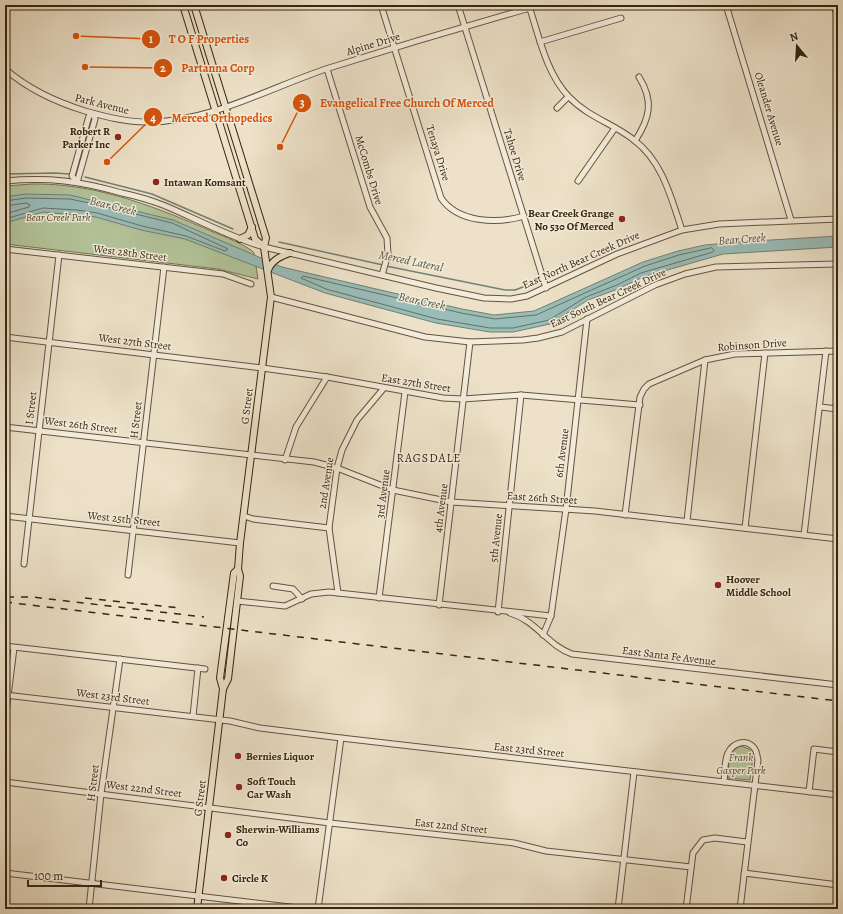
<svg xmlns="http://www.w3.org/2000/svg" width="843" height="914" viewBox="0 0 843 914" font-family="Alegreya,serif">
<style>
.green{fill:#b3c49a;stroke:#757453}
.water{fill:#99bdb9;stroke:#728074}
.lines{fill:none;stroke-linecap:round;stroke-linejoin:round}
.shore{stroke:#687162;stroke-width:1}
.stream{stroke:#728074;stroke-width:1.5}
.minor-casing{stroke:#64543b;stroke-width:7}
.major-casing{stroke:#37250c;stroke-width:8}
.minor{stroke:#f3ecdc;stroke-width:5}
.major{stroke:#ede2c9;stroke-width:6}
.rail{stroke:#37250c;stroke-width:1.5;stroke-dasharray:7 7;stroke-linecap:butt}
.poi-dot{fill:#8f2418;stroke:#f3ecdc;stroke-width:1.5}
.labels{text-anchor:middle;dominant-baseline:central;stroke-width:3;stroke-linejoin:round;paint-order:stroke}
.street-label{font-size:11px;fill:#37250c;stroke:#f3ecdc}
.poi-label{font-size:11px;font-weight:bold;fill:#37250c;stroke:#f3ecdc;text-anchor:start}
.park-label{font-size:11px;font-style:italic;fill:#564d30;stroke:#f3ecdc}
.water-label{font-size:12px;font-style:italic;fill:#545340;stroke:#f3ecdc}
.neighbourhood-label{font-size:12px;letter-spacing:1px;fill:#37250c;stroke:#f3ecdc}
.leader{fill:none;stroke:#d6540c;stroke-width:1.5}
.callout-dot{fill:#d6540c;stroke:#f3ecdc;stroke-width:1.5}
.mark-label{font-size:12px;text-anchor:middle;font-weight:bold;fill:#fff}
.callout-label{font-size:12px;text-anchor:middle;font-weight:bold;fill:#d6540c;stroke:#f3ecdc;stroke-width:3;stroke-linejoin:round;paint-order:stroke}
</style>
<rect width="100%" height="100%" fill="#ede2c9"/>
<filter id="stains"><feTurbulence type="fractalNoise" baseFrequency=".005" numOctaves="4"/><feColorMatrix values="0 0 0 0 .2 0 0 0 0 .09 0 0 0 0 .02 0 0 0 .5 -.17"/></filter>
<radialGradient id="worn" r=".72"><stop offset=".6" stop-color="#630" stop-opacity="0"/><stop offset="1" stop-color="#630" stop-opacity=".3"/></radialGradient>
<g class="green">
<path d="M32,184c60,-1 117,20 172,44 15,7 32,12 47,22l3,3 4,26 -40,-10 -213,-25v-58z"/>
<path d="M741,746l8,3 4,8 -3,23 -22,-2c1,-14 -1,-27 13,-32z"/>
</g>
<polygon class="water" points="26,194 70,195 173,220 282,267 462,309 494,315 534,311 643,262 678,251 705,245 738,242 838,236 838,247 723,254 643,277 618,289 588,300 550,324 513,332 490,332 436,323 325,293 185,239 141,230 96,217 43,212 5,223 5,197"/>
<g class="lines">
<g class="shore">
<polyline points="5,201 26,198 70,199 99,205 172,223 228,249 225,251 186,236 142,226 97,213 77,210 43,208 5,219"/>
<polyline points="5,206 26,203 30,205 29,207 5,214"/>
<polygon points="712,248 714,250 713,252 641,273 617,285 586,297 549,320 513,328 490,328 437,319 326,289 301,278 303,276 461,313 495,319 536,315 645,266 679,255"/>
</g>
<g class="stream">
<polyline points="5,174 55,173 69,174"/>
<polyline points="85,177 152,194 233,229"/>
<polyline points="279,242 383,265"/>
<polyline points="386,266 505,290 515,290 539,281"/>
</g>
<defs>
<g id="minor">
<path d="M381,5l60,193c17,25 56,26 83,18"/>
<polyline points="458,5 546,288"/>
<polyline points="726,5 791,220"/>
<polyline points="834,5 838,18"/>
<path d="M529,6c10,30 17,67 40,91 19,20 45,27 65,43 29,22 37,58 48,90"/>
<polyline points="540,42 621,18"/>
<path d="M5,69c23,20 51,33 80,42 21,6 44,12 65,11 63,-1 121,-35 179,-54 67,-21 134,-41 201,-60"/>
<polyline points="327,69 370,207 387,238 388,254 382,275"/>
<polyline points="557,108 568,97"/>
<polygon points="94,114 95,119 78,179 76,181 72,176 89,116"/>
<path d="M635,141c15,-23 19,-40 4,-64"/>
<path d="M5,181c45,-4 74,0 117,12 14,3 28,7 41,12 34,14 66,32 101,42l172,41 48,10 27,1 16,-3 90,-42 65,-24 37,-6 119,-5"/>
<polyline points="578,181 615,128"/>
<polyline points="5,249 223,274 251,284"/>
<polyline points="271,297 425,337 470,342 523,340 538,338 562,332 655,285 685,274 716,267 838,264"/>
<polyline points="5,337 262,368 327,377 443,398 463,399 521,395 640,405"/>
<polyline points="820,407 838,409"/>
<polyline points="5,427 314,462 337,468 393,490 451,502 595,511 838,539"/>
<polyline points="285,460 296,427 327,377"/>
<polyline points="625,515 640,397 644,389 649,384 705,360 735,354 838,351"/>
<polyline points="5,516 240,543"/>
<polyline points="244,516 253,519 329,528"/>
<polyline points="687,521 705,360"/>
<polyline points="745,528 765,353"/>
<polyline points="804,535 826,351"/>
<polyline points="24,564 59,255"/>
<polyline points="128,575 164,267"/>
<polyline points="273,586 293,589 302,599"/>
<polyline points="338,593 329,528 337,468 342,450 357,420 384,388"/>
<polyline points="379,598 405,392"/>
<polyline points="237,601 285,606 311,594 329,592 551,616"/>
<polyline points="439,605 470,342"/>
<polyline points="498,612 521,395"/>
<path d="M510,613c27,8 37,32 62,41l266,31"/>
<polyline points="543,635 551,616 566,509 587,319"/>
<polyline points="5,646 205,669"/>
<polyline points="5,695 230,721 260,728 341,738 838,795"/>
<polyline points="193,716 198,668"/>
<polyline points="5,720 14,648"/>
<polyline points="5,782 330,823 514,843 546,851 691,867"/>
<path d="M724,782c1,-9 0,-21 4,-29 5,-10 18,-15 26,-5 3,3 3,9 4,12l-18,149"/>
<polyline points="809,792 814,749 838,752"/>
<polyline points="5,873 307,909"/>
<polyline points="744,873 838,885"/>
<polyline points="89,909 101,794 120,659"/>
<polyline points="318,909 341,738"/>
<polyline points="618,909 634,772"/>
<polyline points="686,909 693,853 703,840 715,838 747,842"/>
</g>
<g id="major">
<polyline points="183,5 255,239 264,247"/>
<polyline points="194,5 266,238 264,247 271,297 240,543 238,569 240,576 228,679 223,689 197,909"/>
<polyline points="240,239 248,235 252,227"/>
<path d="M268,270c4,-10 13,-14 22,-17"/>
<polyline points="223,689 220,678 234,573 238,569"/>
</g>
</defs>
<use href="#minor" class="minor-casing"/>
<use href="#major" class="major-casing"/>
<use href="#minor" class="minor"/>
<use href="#major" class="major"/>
<g class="rail">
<polyline points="7,597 32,597 204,617"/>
<polyline points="85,598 180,608"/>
<polyline points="5,602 838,701"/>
</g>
</g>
<g class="poi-dot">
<circle cx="118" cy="137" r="4"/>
<circle cx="156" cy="182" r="4"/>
<circle cx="622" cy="219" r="4"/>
<circle cx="718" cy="585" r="4"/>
<circle cx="238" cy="756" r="4"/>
<circle cx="239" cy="787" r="4"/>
<circle cx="228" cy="835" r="4"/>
<circle cx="224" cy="878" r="4"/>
</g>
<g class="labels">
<g class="street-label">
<text transform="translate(373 44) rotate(-17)">Alpine Drive</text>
<text transform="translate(102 104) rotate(14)">Park Avenue</text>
<text transform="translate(769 109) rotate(73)">Oleander Avenue</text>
<text transform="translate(438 153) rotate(73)">Tenaya Drive</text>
<text transform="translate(515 155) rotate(73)">Tahoe Drive</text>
<text transform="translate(369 170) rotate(73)">McCombs Drive</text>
<text transform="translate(130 253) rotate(7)">West 28th Street</text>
<text transform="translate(581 260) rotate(-24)">East North Bear Creek Drive</text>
<text transform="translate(608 298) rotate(-25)">East South Bear Creek Drive</text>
<text transform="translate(135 342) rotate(7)">West 27th Street</text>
<text transform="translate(752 345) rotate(-4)">Robinson Drive</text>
<text transform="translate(416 383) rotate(9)">East 27th Street</text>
<text transform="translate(247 406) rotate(-83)">G Street</text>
<text transform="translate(31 408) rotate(-83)">I Street</text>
<text transform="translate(136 420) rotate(-83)">H Street</text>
<text transform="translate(81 425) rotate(7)">West 26th Street</text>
<text transform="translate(562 453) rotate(-83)">6th Avenue</text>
<text transform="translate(326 483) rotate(-81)">2nd Avenue</text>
<text transform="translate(383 494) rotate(-83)">3rd Avenue</text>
<text transform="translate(542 498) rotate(4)">East 26th Street</text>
<text transform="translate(441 508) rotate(-83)">4th Avenue</text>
<text transform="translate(124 519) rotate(6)">West 25th Street</text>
<text transform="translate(496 538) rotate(-84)">5th Avenue</text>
<text transform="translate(669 656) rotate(7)">East Santa Fe Avenue</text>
<text transform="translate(113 697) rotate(7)">West 23rd Street</text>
<text transform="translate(529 750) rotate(6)">East 23rd Street</text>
<text transform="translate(93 783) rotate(-83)">H Street</text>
<text transform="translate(144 789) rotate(7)">West 22nd Street</text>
<text transform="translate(200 798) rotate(-83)">G Street</text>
<text transform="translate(451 826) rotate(6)">East 22nd Street</text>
</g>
<g class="poi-label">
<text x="110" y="131" text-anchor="end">Robert R<tspan x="110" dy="13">Parker Inc</tspan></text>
<text x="164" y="182">Intawan Komsant</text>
<text x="614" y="213" text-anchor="end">Bear Creek Grange<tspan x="614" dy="13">No 530 Of Merced</tspan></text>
<text x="726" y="579">Hoover<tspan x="726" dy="13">Middle School</tspan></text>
<text x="246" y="756">Bernies Liquor</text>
<text x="247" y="781">Soft Touch<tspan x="247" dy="13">Car Wash</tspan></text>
<text x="236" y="829">Sherwin-Williams<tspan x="236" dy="13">Co</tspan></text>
<text x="232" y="878">Circle K</text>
</g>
<g class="park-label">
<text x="58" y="217">Bear Creek Park</text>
<text x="741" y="757">Frank<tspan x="741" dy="13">Gasper Park</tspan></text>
</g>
<g class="water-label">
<text transform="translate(113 206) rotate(14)">Bear Creek</text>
<text transform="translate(742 239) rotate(-4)">Bear Creek</text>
<text transform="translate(411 261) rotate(12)">Merced Lateral</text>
<text transform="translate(422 301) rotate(12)">Bear Creek</text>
</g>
<g class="neighbourhood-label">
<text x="429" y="458">RAGSDALE</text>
</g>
</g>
<path class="leader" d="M76 36L151 39M85 67L163 68M280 147L302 103M107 162L153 117"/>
<g class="callout-dot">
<circle cx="76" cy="36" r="4"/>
<circle cx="85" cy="67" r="4"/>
<circle cx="280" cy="147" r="4"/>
<circle cx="107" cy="162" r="4"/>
<circle cx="151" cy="39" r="10"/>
<circle cx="163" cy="68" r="10"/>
<circle cx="302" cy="103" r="10"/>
<circle cx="153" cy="117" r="10"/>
</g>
<g class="mark-label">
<text x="151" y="43">1</text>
<text x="163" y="72">2</text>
<text x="302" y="107">3</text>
<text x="153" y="122">4</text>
</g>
<g class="callout-label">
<text x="209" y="43">T O F Properties</text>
<text x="218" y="72">Partanna Corp</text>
<text x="407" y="107">Evangelical Free Church Of Merced</text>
<text x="222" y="122">Merced Orthopedics</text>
</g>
<rect width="843" height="914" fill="none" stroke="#ede2c9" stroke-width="20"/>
<rect x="6" y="6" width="831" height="902" fill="none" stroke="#37250c" stroke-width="2"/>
<rect x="10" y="10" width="823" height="894" fill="none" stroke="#37250c"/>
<g transform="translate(797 46) rotate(342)" stroke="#f3ecdc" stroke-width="3" paint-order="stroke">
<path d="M0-3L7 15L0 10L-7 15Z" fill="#37250c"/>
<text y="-6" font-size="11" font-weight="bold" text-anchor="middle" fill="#37250c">N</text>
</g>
<path d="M28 880v6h73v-6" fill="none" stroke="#37250c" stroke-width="2"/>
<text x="34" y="880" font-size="12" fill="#37250c" stroke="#f3ecdc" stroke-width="3" paint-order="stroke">100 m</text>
<rect width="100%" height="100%" filter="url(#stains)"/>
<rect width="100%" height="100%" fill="url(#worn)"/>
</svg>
